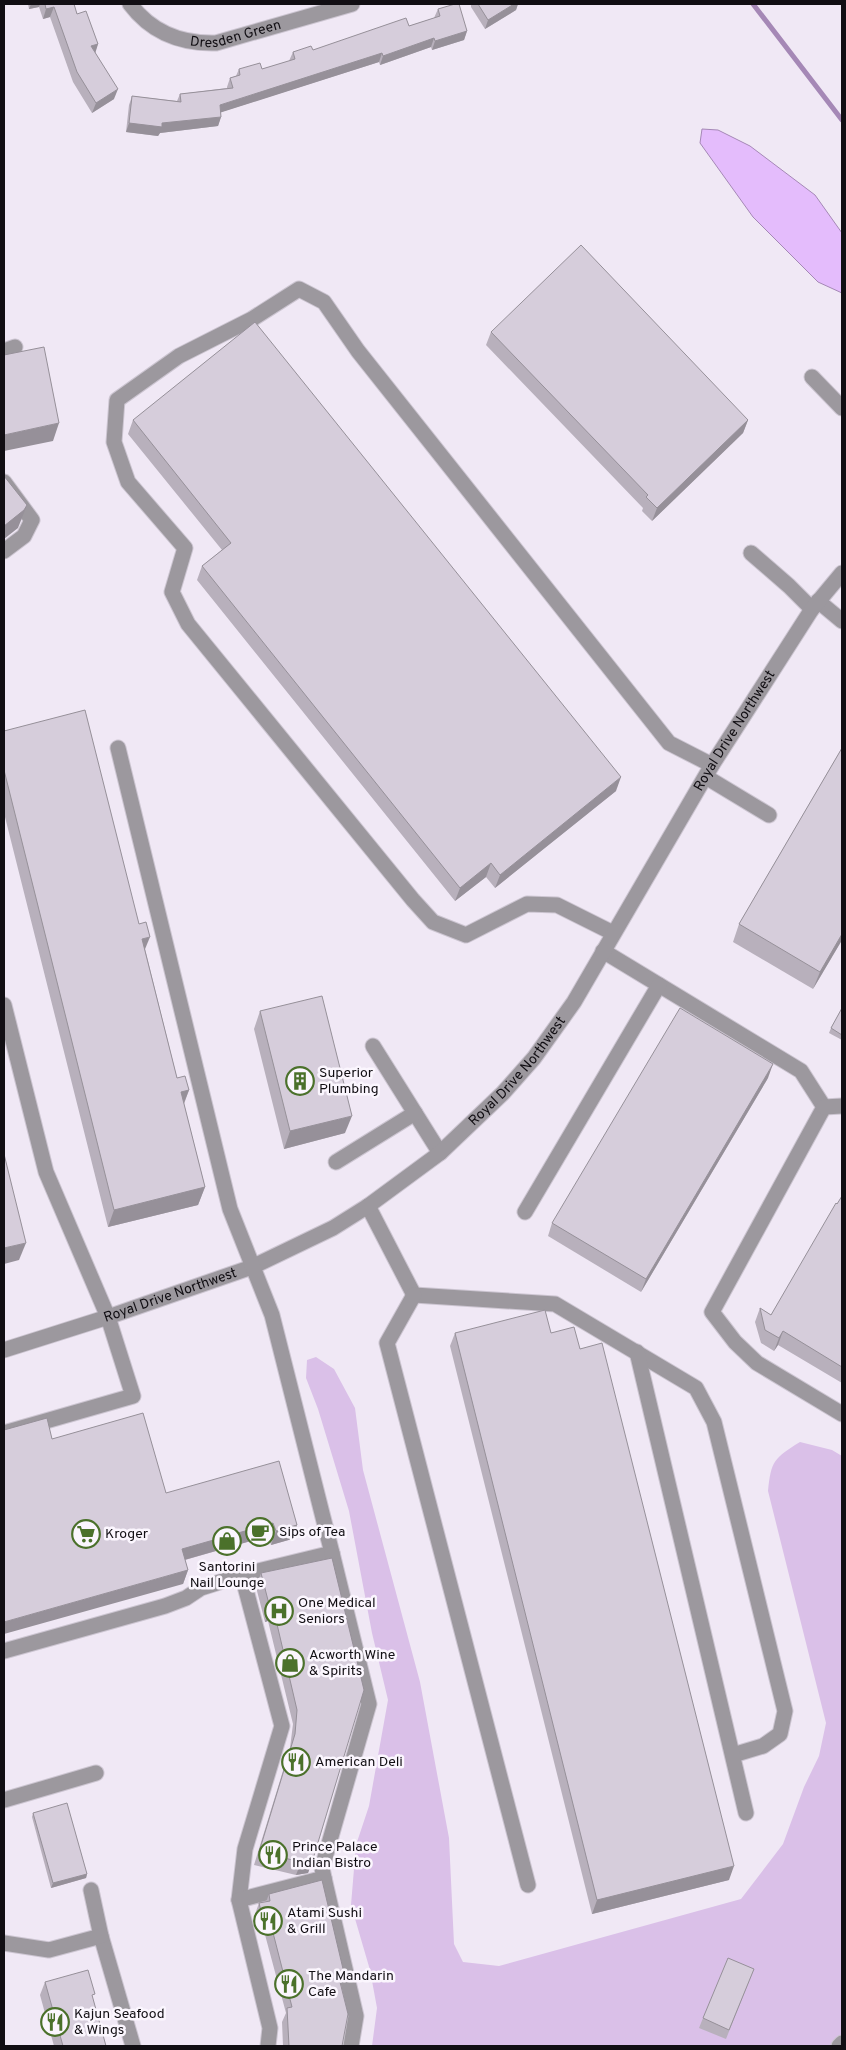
<svg xmlns="http://www.w3.org/2000/svg" width="846" height="2050" viewBox="0 0 846 2050" font-family="Overpass,sans-serif">
<style>
.green{fill:#dac0e8}
.water{fill:#e4bcfc;stroke:#a588b6}
.lines{fill:none;stroke-linecap:round;stroke-linejoin:round}
.stream{stroke:#a588b6;stroke-width:5}
.minor-casing{stroke:#ccc5d1;stroke-width:17}
.minor{stroke:#9c989e;stroke-width:15}
.wall{fill:#b8b0bc}
.shaded-wall{fill:#969099}
.building{fill:#d6cddb;stroke:#969099}
.labels{text-anchor:middle;dominant-baseline:central;stroke-width:5;stroke-linejoin:round;paint-order:stroke}
.street-label{font-size:14px;fill:#110e13;stroke:#fbf6fe}
.poi-label{font-size:14px;fill:#110e13;stroke:#fbf6fe;text-anchor:start}
</style>
<rect width="100%" height="100%" fill="#f0e8f5"/>
<path class="green" d="M316,1357l18,12 21,39 8,62 57,212 29,156 5,106 9,18 36,4 242,-67 42,-55 21,-57 15,-31 7,-33 -58,-232c3,-30 6,-33 32,-49l32,8 10,6v590h-470l5,-38 -7,-38 -19,-65 5,-60 13,-39 19,-106 -16,-67 -23,-122 -31,-102 -12,-31 1,-18z"/>
<polygon class="water" points="702,129 718,130 750,146 815,195 842,233 842,293 818,282 753,217 700,143"/>
<g class="lines">
<polyline class="stream" points="753,4 842,120"/>
<defs>
<g id="minor">
<path id="s1" d="M130,4c21,28 51,40 86,39l136,-39"/>
<polyline points="4,351 15,347"/>
<polyline points="812,377 842,408"/>
<polyline points="4,482 32,520 24,536 4,551"/>
<polyline points="751,553 789,586 812,609"/>
<polyline points="818,601 842,621"/>
<polyline points="706,777 769,815"/>
<polyline points="613,933 557,905 527,904 466,935 433,922 413,900 188,624 172,592 185,548 128,482 114,442 117,400 179,356 252,319 299,289 324,302 358,351 669,743 712,765"/>
<polyline points="603,951 801,1071 824,1107 712,1312 735,1342 757,1363 842,1414"/>
<polyline points="4,1005 46,1172 108,1317 133,1396 4,1433"/>
<polyline points="373,1046 440,1153"/>
<polyline points="824,1107 842,1106"/>
<polyline points="336,1162 415,1113"/>
<polyline points="368,1206 414,1295"/>
<polyline points="525,1212 659,985"/>
<polyline points="414,1295 555,1304 696,1388 714,1422 785,1711 780,1734 763,1746 733,1755"/>
<polyline points="414,1295 387,1343 528,1885"/>
<path id="s2" d="M4,1350l104,-33 144,-50 81,-39 35,-22 72,-53 63,-60 31,-35 40,-56 138,-237 100,-156 30,-36"/>
<polyline points="637,1352 746,1813"/>
<polyline points="242,1575 282,1726 245,1849 239,1900 270,2028 268,2046"/>
<polyline points="4,1651 165,1606 186,1598 201,1588 242,1575 332,1553 272,1315 230,1209 118,748"/>
<polyline points="4,1800 96,1773"/>
<polyline points="324,1878 356,2016 351,2046"/>
<polyline points="91,1890 101,1936 133,2046"/>
<polyline points="239,1900 324,1878 322,1868 369,1704 332,1553"/>
<polyline points="4,1943 49,1950 101,1936"/>
<polyline points="839,2046 842,2043"/>
</g>
</defs>
<use href="#minor" class="minor-casing"/>
<use href="#minor" class="minor"/>
</g>
<g class="wall">
<polygon points="28,4 74,4 77,14 98,44 95,52 114,99 92,113 73,82 50,17 43,19 39,7 29,9"/>
<polygon points="471,4 518,4 516,10 485,29 471,7"/>
<polygon points="438,9 467,31 464,40 432,50 431,47 380,65 379,62 221,112 221,117 218,126 160,133 158,136 126,132 129,105 132,96 177,101 180,94 227,88 227,87 230,78 236,76 239,69 262,69 289,61 293,52 313,50 409,26 434,18"/>
<polygon points="491,332 748,420 743,433 652,521 642,511 643,508 486,345"/>
<polygon points="133,420 616,791 495,888 486,877 455,901 197,580 202,566 222,550 128,434"/>
<polygon points="4,731 145,949 177,1078 189,1090 184,1104 205,1187 198,1205 108,1227 4,813"/>
<polygon points="842,748 842,940 813,989 733,942 739,924"/>
<polygon points="842,1008 842,1040 829,1033 831,1028"/>
<polygon points="260,1011 345,1133 284,1149 254,1029"/>
<polygon points="768,1078 641,1292 548,1236 552,1223"/>
<polygon points="842,1196 842,1383 778,1345 774,1351 761,1343 755,1322 760,1308 771,1315"/>
<polygon points="455,1333 551,1333 580,1349 729,1880 592,1914 450,1346"/>
<polygon points="52,1439 166,1493 297,1525 292,1539 271,1545 268,1536 185,1560 188,1570 183,1584"/>
<polygon points="332,1558 313,1859 308,1873 296,1875 254,1865 290,1748 293,1724 268,1621 265,1622 256,1587 261,1573"/>
<polygon points="33,1813 87,1874 86,1878 51,1888 32,1817"/>
<polygon points="269,1894 341,1984 342,2046 283,2046 282,2022 286,2013 264,1931 258,1932 254,1917 259,1903 266,1902"/>
<polygon points="754,1969 726,2039 699,2028 703,2018"/>
<polygon points="45,1982 93,1999 106,2046 54,2046 40,1995"/>
</g>
<g class="shaded-wall">
<polygon points="31,4 40,4 39,7 29,9"/>
<polygon points="514,4 518,4 516,10 485,29 488,20"/>
<polygon points="54,7 50,17 43,19 46,9"/>
<polygon points="467,31 464,40 432,50 435,41"/>
<polygon points="434,38 431,47 380,65 383,56"/>
<polygon points="98,44 95,54 91,46"/>
<polygon points="382,53 379,62 216,114 220,105"/>
<polygon points="118,89 114,99 92,113 96,103"/>
<polygon points="221,117 218,126 160,133 158,136 126,132 129,123 162,123"/>
<polygon points="748,420 743,433 652,521 657,508"/>
<polygon points="59,423 53,441 4,451 4,435"/>
<polygon points="27,505 18,528 4,539 4,526"/>
<polygon points="621,777 616,791 495,888 500,875"/>
<polygon points="491,863 486,877 455,901 460,888"/>
<polygon points="842,934 842,940 813,989 820,972"/>
<polygon points="150,937 143,954 142,939"/>
<polygon points="773,1064 768,1078 641,1292 646,1279"/>
<polygon points="189,1090 182,1108 181,1092"/>
<polygon points="352,1116 345,1133 284,1149 290,1131"/>
<polygon points="205,1187 198,1205 108,1227 114,1210"/>
<polygon points="26,1243 19,1260 4,1264 4,1248"/>
<polygon points="783,1331 778,1345 774,1351 779,1338"/>
<polygon points="273,1523 268,1536 177,1562 182,1549"/>
<polygon points="297,1525 292,1539 271,1545 276,1531"/>
<polygon points="188,1570 183,1584 4,1634 4,1622"/>
<polygon points="273,1607 268,1621 265,1622 270,1608"/>
<polygon points="313,1859 308,1873 296,1875 301,1862"/>
<polygon points="734,1866 729,1880 592,1914 597,1900"/>
<polygon points="87,1874 86,1878 51,1888 53,1883"/>
<polygon points="269,1917 264,1931 258,1932 263,1919"/>
<polygon points="344,1973 340,1987 338,1974"/>
</g>
<g class="building">
<polygon points="45,4 74,4 77,14 86,11 98,44 91,46 118,89 96,103 77,72 54,7 46,9"/>
<polygon points="455,4 459,4 467,31 435,41 434,38 383,56 382,53 220,105 221,117 162,123 162,127 129,123 132,96 181,102 180,94 233,88 230,78 240,75 239,69 260,63 262,69 295,59 293,52 311,46 313,50 406,18 409,26 440,16 438,9"/>
<polygon points="478,4 514,4 488,20"/>
<polygon points="581,245 748,420 657,508 646,497 648,495 491,332"/>
<polygon points="255,322 621,777 500,875 491,863 460,888 202,566 231,543 133,420"/>
<polygon points="44,347 59,423 4,435 4,355"/>
<polygon points="4,476 27,505 24,510 4,526"/>
<polygon points="85,710 139,924 146,922 150,937 142,939 177,1078 185,1076 189,1090 181,1092 205,1187 114,1210 4,770 4,731"/>
<polygon points="842,748 842,934 820,972 739,924"/>
<polygon points="322,996 352,1116 290,1131 260,1011"/>
<polygon points="680,1008 773,1064 646,1279 552,1223"/>
<polygon points="842,1008 842,1035 831,1028"/>
<polygon points="4,1154 26,1243 4,1248"/>
<polygon points="842,1196 842,1367 783,1331 779,1338 765,1330 760,1308 771,1315 836,1203 837,1204"/>
<polygon points="545,1310 551,1333 574,1327 580,1349 602,1343 734,1866 597,1900 455,1333"/>
<polygon points="143,1413 166,1493 279,1461 297,1525 276,1531 273,1523 182,1549 188,1570 4,1622 4,1430 47,1418 52,1439"/>
<polygon points="332,1558 364,1690 313,1859 301,1862 259,1852 295,1734 297,1710 273,1607 270,1608 261,1573"/>
<polygon points="67,1803 87,1874 53,1883 33,1813"/>
<polygon points="322,1880 344,1973 338,1974 348,2014 342,2046 289,2046 287,2008 292,2007 269,1917 263,1919 259,1903 270,1901 269,1894"/>
<polygon points="728,1958 754,1969 729,2030 703,2018"/>
<polygon points="88,1970 95,1994 92,1995 106,2046 63,2046 45,1982"/>
</g>
<defs>
<symbol id="building-ring" viewBox="-11 -11 22 22"><circle r="9.5" fill="#fbf6fe" stroke="#4b712b" stroke-width="1.5"/><path d="M-4-6H4V6H1V3H-1V6H-4ZM-2.5-4.3h1.7v1.8h-1.7ZM.8-4.3h1.7v1.8H.8ZM-2.5-1h1.7V.8h-1.7ZM.8-1h1.7V.8H.8Z" fill="#4b712b"/></symbol>
<symbol id="cafe-ring" viewBox="-11 -11 22 22"><circle r="9.5" fill="#fbf6fe" stroke="#4b712b" stroke-width="1.5"/><path d="M-5.5-4.5H6V0H3Q3 3.5 0 3.5H-2.5Q-5.5 3.5-5.5 0ZM3-3.2v2h1.7v-2ZM-6 4.5H4V6H-6Z" fill="#4b712b"/></symbol>
<symbol id="supermarket-ring" viewBox="-11 -11 22 22"><circle r="9.5" fill="#fbf6fe" stroke="#4b712b" stroke-width="1.5"/><path d="M-6-5.5h2.5l.6 2H6L4.5 2H-2.5L-4.4-4H-6ZM-1.5 3.2a1.3 1.3 0 1 0 .1 0ZM3 3.2a1.3 1.3 0 1 0 .1 0Z" fill="#4b712b"/></symbol>
<symbol id="shop-ring" viewBox="-11 -11 22 22"><circle r="9.5" fill="#fbf6fe" stroke="#4b712b" stroke-width="1.5"/><path d="M-5-2.5h2.3a2.7 3.5 0 0 1 5.4 0H5L5.5 6h-11ZM-1.5-2.5h3a1.5 2.3 0 0 0-3 0Z" fill="#4b712b"/></symbol>
<symbol id="hospital-ring" viewBox="-11 -11 22 22"><circle r="9.5" fill="#fbf6fe" stroke="#4b712b" stroke-width="1.5"/><path d="M-5-5h3v3.5h4V-5h3V5h-3V1.5h-4V5h-3Z" fill="#4b712b"/></symbol>
<symbol id="restaurant-ring" viewBox="-11 -11 22 22"><circle r="9.5" fill="#fbf6fe" stroke="#4b712b" stroke-width="1.5"/><path d="M-5-6h1v4h1v-4h1v4h1v-4h1v5L-1.5 .5V6h-2V.5L-5-1ZM5-6V6H3V1.5H1.5Q1.5-4 5-6Z" fill="#4b712b"/></symbol>
</defs>
<g fill-rule="evenodd">
<use href="#building-ring" x="284" y="1065" width="32" height="32"/>
<use href="#cafe-ring" x="244" y="1516" width="32" height="32"/>
<use href="#supermarket-ring" x="70" y="1518" width="32" height="32"/>
<use href="#shop-ring" x="211" y="1525" width="32" height="32"/>
<use href="#hospital-ring" x="263" y="1595" width="32" height="32"/>
<use href="#shop-ring" x="274" y="1647" width="32" height="32"/>
<use href="#restaurant-ring" x="280" y="1746" width="32" height="32"/>
<use href="#restaurant-ring" x="257" y="1839" width="32" height="32"/>
<use href="#restaurant-ring" x="252" y="1905" width="32" height="32"/>
<use href="#restaurant-ring" x="273" y="1968" width="32" height="32"/>
<use href="#restaurant-ring" x="39" y="2006" width="32" height="32"/>
</g>
<g class="labels">
<g class="street-label">
<text stroke="none"><textPath href="#s1" startOffset="119">Dresden Green</textPath></text>
<text stroke="none"><textPath href="#s2" startOffset="1000">Royal Drive Northwest</textPath></text>
<text stroke="none"><textPath href="#s2" startOffset="595">Royal Drive Northwest</textPath></text>
<text stroke="none"><textPath href="#s2" startOffset="175">Royal Drive Northwest</textPath></text>
</g>
<g class="poi-label">
<text x="319" y="1073">Superior<tspan x="319" dy="16">Plumbing</tspan></text>
<text x="279" y="1532">Sips of Tea</text>
<text x="105" y="1534">Kroger</text>
<text x="227" y="1567" text-anchor="middle">Santorini<tspan x="227" dy="16">Nail Lounge</tspan></text>
<text x="298" y="1603">One Medical<tspan x="298" dy="16">Seniors</tspan></text>
<text x="309" y="1655">Acworth Wine<tspan x="309" dy="16">&amp; Spirits</tspan></text>
<text x="315" y="1762">American Deli</text>
<text x="292" y="1847">Prince Palace<tspan x="292" dy="16">Indian Bistro</tspan></text>
<text x="287" y="1913">Atami Sushi<tspan x="287" dy="16">&amp; Grill</tspan></text>
<text x="308" y="1976">The Mandarin<tspan x="308" dy="16">Cafe</tspan></text>
<text x="74" y="2014">Kajun Seafood<tspan x="74" dy="16">&amp; Wings</tspan></text>
</g>
</g>
<rect width="846" height="2050" fill="none" stroke="#110e13" stroke-width="10"/>
</svg>
